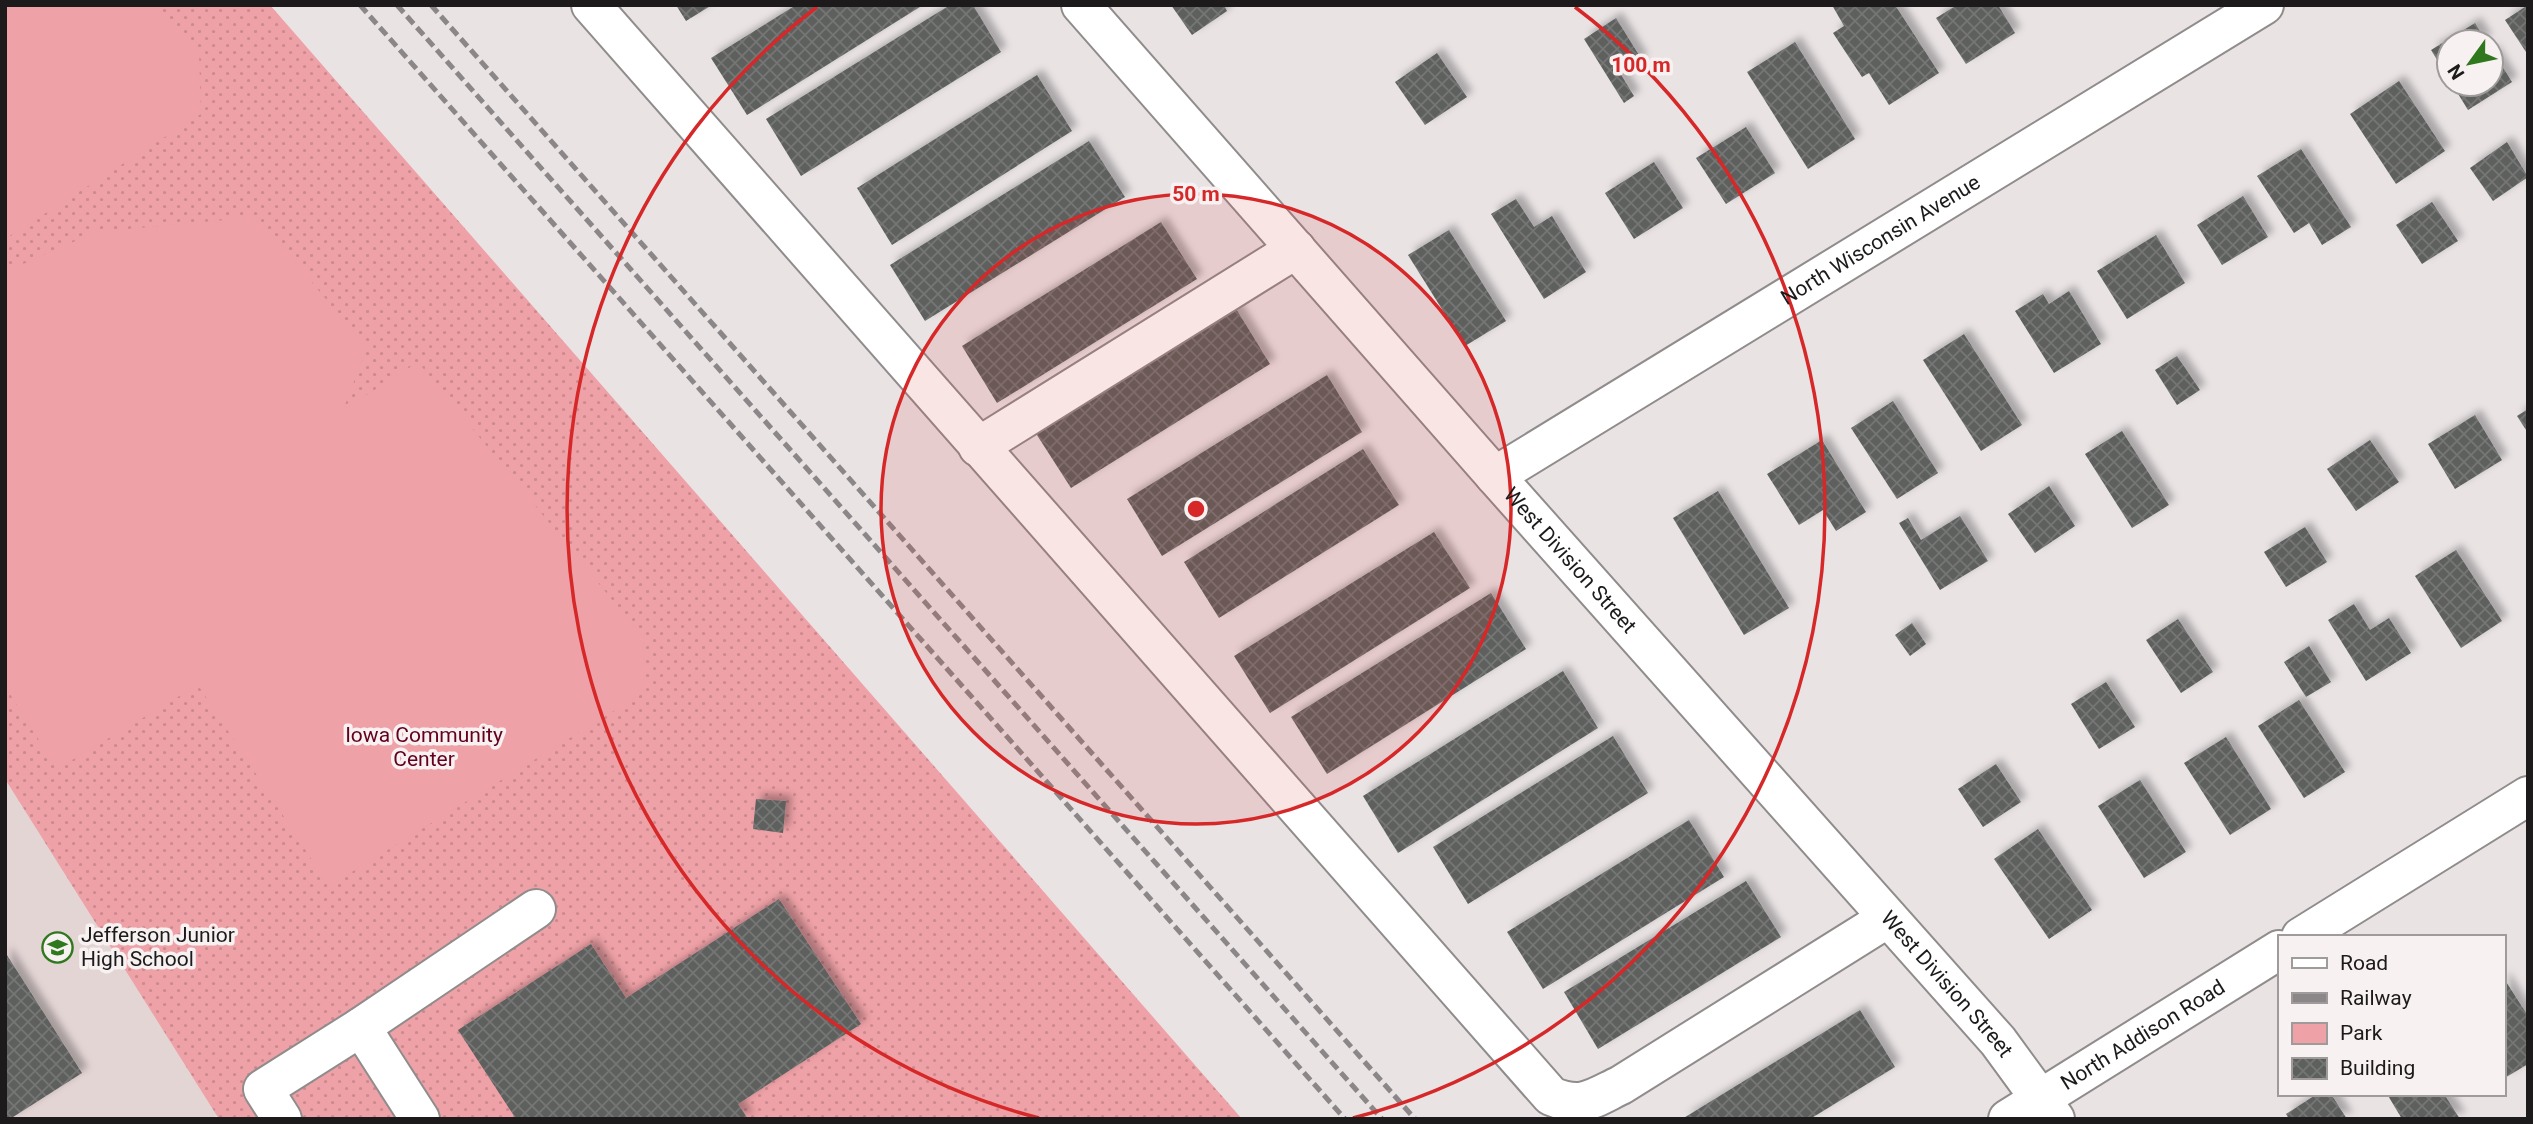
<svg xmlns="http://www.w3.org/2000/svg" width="2533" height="1124" viewBox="0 0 2533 1124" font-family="Roboto,sans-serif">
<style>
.built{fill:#e4d5d5}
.green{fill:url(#green-dots)}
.pitch{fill:#eea1a6}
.building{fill:url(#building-cross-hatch);filter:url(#shadow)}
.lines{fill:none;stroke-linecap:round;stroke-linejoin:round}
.minor-casing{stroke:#918c8c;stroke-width:42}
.minor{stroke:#fff;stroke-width:38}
.rail{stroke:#8b8788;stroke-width:5;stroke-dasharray:10 5;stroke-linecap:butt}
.ring{fill:none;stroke:#d62828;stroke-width:3.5}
.labels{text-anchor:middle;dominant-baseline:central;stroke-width:7;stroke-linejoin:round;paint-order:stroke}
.street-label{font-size:21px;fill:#1c1a1a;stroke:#f7f1f1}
.park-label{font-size:21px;fill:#64001d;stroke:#f7f1f1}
.poi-label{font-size:21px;fill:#1c1a1a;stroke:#f7f1f1;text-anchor:start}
.centre{fill:#d62828;stroke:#f7f1f1;stroke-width:3.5}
.ring-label{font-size:21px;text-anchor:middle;font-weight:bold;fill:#d62828;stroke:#f7f1f1;stroke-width:7;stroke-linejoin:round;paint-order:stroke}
</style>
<defs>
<pattern id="green-dots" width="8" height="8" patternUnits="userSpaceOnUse" patternTransform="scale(1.75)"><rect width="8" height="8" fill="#eea1a6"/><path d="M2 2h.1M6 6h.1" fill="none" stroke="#cc8a8e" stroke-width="1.8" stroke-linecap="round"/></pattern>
<pattern id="building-cross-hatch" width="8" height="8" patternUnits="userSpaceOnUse" patternTransform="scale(1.75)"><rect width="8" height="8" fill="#5d605d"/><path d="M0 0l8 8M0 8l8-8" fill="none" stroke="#747674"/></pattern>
<filter id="shadow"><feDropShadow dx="6" dy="-6" stdDeviation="3.5" flood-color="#0004"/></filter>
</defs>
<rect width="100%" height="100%" fill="#e9e3e4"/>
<polygon class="built" points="5,779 217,1115 211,1119 5,1119"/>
<polygon class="green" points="5,5 270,5 1242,1119 219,1119 5,779"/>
<g class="pitch">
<polygon points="5,5 157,5 199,53 201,114 5,239"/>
<polygon points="257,217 367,348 343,410 418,362 644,639 643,693 329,886 198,685 57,769 5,686 5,272 96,232"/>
</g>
<g class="building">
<polygon points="676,5 712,5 686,21"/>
<polygon points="796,5 923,5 747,115 711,58"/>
<polygon points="950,5 973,5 1001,52 801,176 766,119"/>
<polygon points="1171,5 1224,5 1227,11 1192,35"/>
<polygon points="1832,5 1895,5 1939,73 1889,105 1869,73 1862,77 1833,33 1844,26"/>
<polygon points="1957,5 1998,5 2015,33 1966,64 1936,18"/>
<polygon points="2528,5 2528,55 2505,20"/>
<polygon points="1616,18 1642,60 1620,73 1634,96 1624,103 1584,39"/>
<polygon points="2475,23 2487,42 2449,42 2449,79 2431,50"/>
<polygon points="1795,42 1855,139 1808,169 1747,72"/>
<polygon points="2491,48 2512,82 2468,110 2452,84 2491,84"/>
<polygon points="1437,53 1467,97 1425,125 1395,82"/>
<polygon points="1037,75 1072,131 892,245 857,188"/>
<polygon points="2399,81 2445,151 2396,184 2350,114"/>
<polygon points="1746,127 1775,173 1726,204 1696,158"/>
<polygon points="1089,141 1125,197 925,321 890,265"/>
<polygon points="2507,142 2528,177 2493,201 2470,168"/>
<polygon points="2301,149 2351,227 2322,245 2309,223 2294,233 2257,176"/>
<polygon points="1654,162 1683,208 1634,239 1605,193"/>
<polygon points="2243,196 2268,237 2222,265 2197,225"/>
<polygon points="1516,199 1534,227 1552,216 1586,272 1544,299 1491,214"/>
<polygon points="2432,202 2458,241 2422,264 2396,225"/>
<polygon points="1161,222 1197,279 997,403 962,346"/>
<polygon points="1449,230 1506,321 1465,346 1408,255"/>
<polygon points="2156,235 2185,283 2127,319 2097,271"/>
<polygon points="2069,291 2101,344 2054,373 2015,311 2043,294 2049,304"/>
<polygon points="1235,307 1270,364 1071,488 1035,432"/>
<polygon points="1964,334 2022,425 1981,451 1923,360"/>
<polygon points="2177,356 2200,390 2177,405 2155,370"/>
<polygon points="1327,375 1362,432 1162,556 1127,499"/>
<polygon points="1893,401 1938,473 1897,499 1851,428"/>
<polygon points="2528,409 2528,433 2517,416"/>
<polygon points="2475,415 2502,460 2455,489 2428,444"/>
<polygon points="2122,431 2169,505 2132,528 2085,454"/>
<polygon points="1822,440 1866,512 1836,531 1823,510 1799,525 1767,474"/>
<polygon points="2370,440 2399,482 2356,511 2327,469"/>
<polygon points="1363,449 1399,505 1219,618 1184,562"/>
<polygon points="2049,486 2075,526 2035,553 2008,514"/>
<polygon points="1718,491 1789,608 1744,635 1673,518"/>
<polygon points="1960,516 1988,561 1940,590 1899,523 1908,518 1921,540"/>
<polygon points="2305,527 2327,562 2286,587 2264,552"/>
<polygon points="1434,532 1470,588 1270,713 1234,656"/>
<polygon points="2456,550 2502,621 2461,648 2415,576"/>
<polygon points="1491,593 1526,649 1327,774 1291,717"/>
<polygon points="2354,604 2370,630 2389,618 2411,653 2366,681 2328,620"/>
<polygon points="2178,619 2213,672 2181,693 2146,640"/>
<polygon points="1912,623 1926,644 1910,656 1895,635"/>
<polygon points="2309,646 2331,682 2306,697 2284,662"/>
<polygon points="1563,671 1598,728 1398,853 1363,796"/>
<polygon points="2106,682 2135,727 2099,749 2071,704"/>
<polygon points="2299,700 2345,772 2304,798 2258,726"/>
<polygon points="1613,736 1648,793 1468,904 1433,847"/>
<polygon points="2226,737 2271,809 2230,835 2184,763"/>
<polygon points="1996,764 2021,802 1983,827 1958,789"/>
<polygon points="2140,780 2186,852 2144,878 2098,806"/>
<polygon points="756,799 786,801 783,833 753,829"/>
<polygon points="1689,820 1724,877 1543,989 1507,932"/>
<polygon points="2038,829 2092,910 2049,939 1994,859"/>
<polygon points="1746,881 1781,937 1598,1049 1564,992"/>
<polygon points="779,899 861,1024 738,1104 748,1119 516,1119 458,1030 591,944 626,998"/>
<polygon points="5,952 82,1073 10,1119 5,1119"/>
<polygon points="2503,977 2528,1016 2528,1064 2503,1079"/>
<polygon points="1860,1010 1895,1067 1810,1119 1682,1119"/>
<polygon points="2317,1094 2331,1094 2347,1119 2289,1119 2286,1114"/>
<polygon points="2387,1094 2444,1094 2460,1119 2402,1119"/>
</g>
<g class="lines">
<defs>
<g id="minor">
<path d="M591,5l960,1091c31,13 41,3 70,-11l267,-167"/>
<path id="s1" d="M1081,5l414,471 503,565 57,78"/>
<polyline points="978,447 1296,249"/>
<path id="s2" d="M1495,476l769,-471"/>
<polyline points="2301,937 2528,796"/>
<polyline points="361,1027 536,909"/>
<polyline points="282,1119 263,1089 361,1027 420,1119"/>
<path id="s3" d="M2008,1119l271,-169"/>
</g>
</defs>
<use href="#minor" class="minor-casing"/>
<use href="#minor" class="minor"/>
<g class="rail">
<polyline points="360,5 1345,1119"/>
<polyline points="397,5 1382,1119"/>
<polyline points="431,5 1415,1119"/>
</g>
</g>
<circle cx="1196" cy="509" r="315" fill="#d62828" fill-opacity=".12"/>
<g class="ring">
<circle cx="1196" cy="509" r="315"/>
<path d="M1039 1118A629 629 0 0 1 817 7M1575 7A629 629 0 0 1 1353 1118"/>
</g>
<defs>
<symbol id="school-ring" viewBox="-11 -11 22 22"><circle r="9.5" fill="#f7f1f1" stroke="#30781d" stroke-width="1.5"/><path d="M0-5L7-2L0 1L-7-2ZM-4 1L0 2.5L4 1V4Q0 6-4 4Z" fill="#30781d"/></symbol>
</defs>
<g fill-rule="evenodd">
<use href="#school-ring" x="40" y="930" width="35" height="35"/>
</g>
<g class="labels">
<g class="street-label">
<text stroke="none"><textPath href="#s2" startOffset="452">North Wisconsin Avenue</textPath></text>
<text stroke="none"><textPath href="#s1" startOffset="740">West Division Street</textPath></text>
<text stroke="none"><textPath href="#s1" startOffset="1307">West Division Street</textPath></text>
<text stroke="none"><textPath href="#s3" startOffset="159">North Addison Road</textPath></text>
</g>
<g class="park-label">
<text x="424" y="735">Iowa Community<tspan x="424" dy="24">Center</tspan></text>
</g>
<g class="poi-label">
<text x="81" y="935">Jefferson Junior<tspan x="81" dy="24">High School</tspan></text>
</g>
</g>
<circle cx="1196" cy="509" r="10" class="centre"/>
<g class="ring-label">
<text x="1641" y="72">100 m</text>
<text x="1196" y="201">50 m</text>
</g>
<rect width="2533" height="1124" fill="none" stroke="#1c1a1a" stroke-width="14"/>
<rect x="2278" y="935" width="228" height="161" fill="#f7f1f1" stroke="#9f9b9b" stroke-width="2"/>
<rect x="2292" y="958" width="35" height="10" fill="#ffffff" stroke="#9f9b9b" stroke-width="2"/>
<text x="2340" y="970" font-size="21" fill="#1c1a1a">Road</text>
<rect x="2292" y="993" width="35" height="10" fill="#8b8788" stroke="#9f9b9b" stroke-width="2"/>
<text x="2340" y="1005" font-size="21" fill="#1c1a1a">Railway</text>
<rect x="2292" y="1023" width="35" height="21" fill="#eea1a6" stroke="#9f9b9b" stroke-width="2"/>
<text x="2340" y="1040" font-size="21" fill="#1c1a1a">Park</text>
<rect x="2292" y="1058" width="35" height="21" fill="url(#building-cross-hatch)" stroke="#9f9b9b" stroke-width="2"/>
<text x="2340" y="1075" font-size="21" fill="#1c1a1a">Building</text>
<g transform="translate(2470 63) rotate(237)"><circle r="33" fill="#f7f1f1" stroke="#9f9b9b" stroke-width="2"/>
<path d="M0-5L12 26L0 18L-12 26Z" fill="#30781d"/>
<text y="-10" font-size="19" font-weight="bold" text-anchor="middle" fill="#1c1a1a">N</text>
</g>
</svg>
